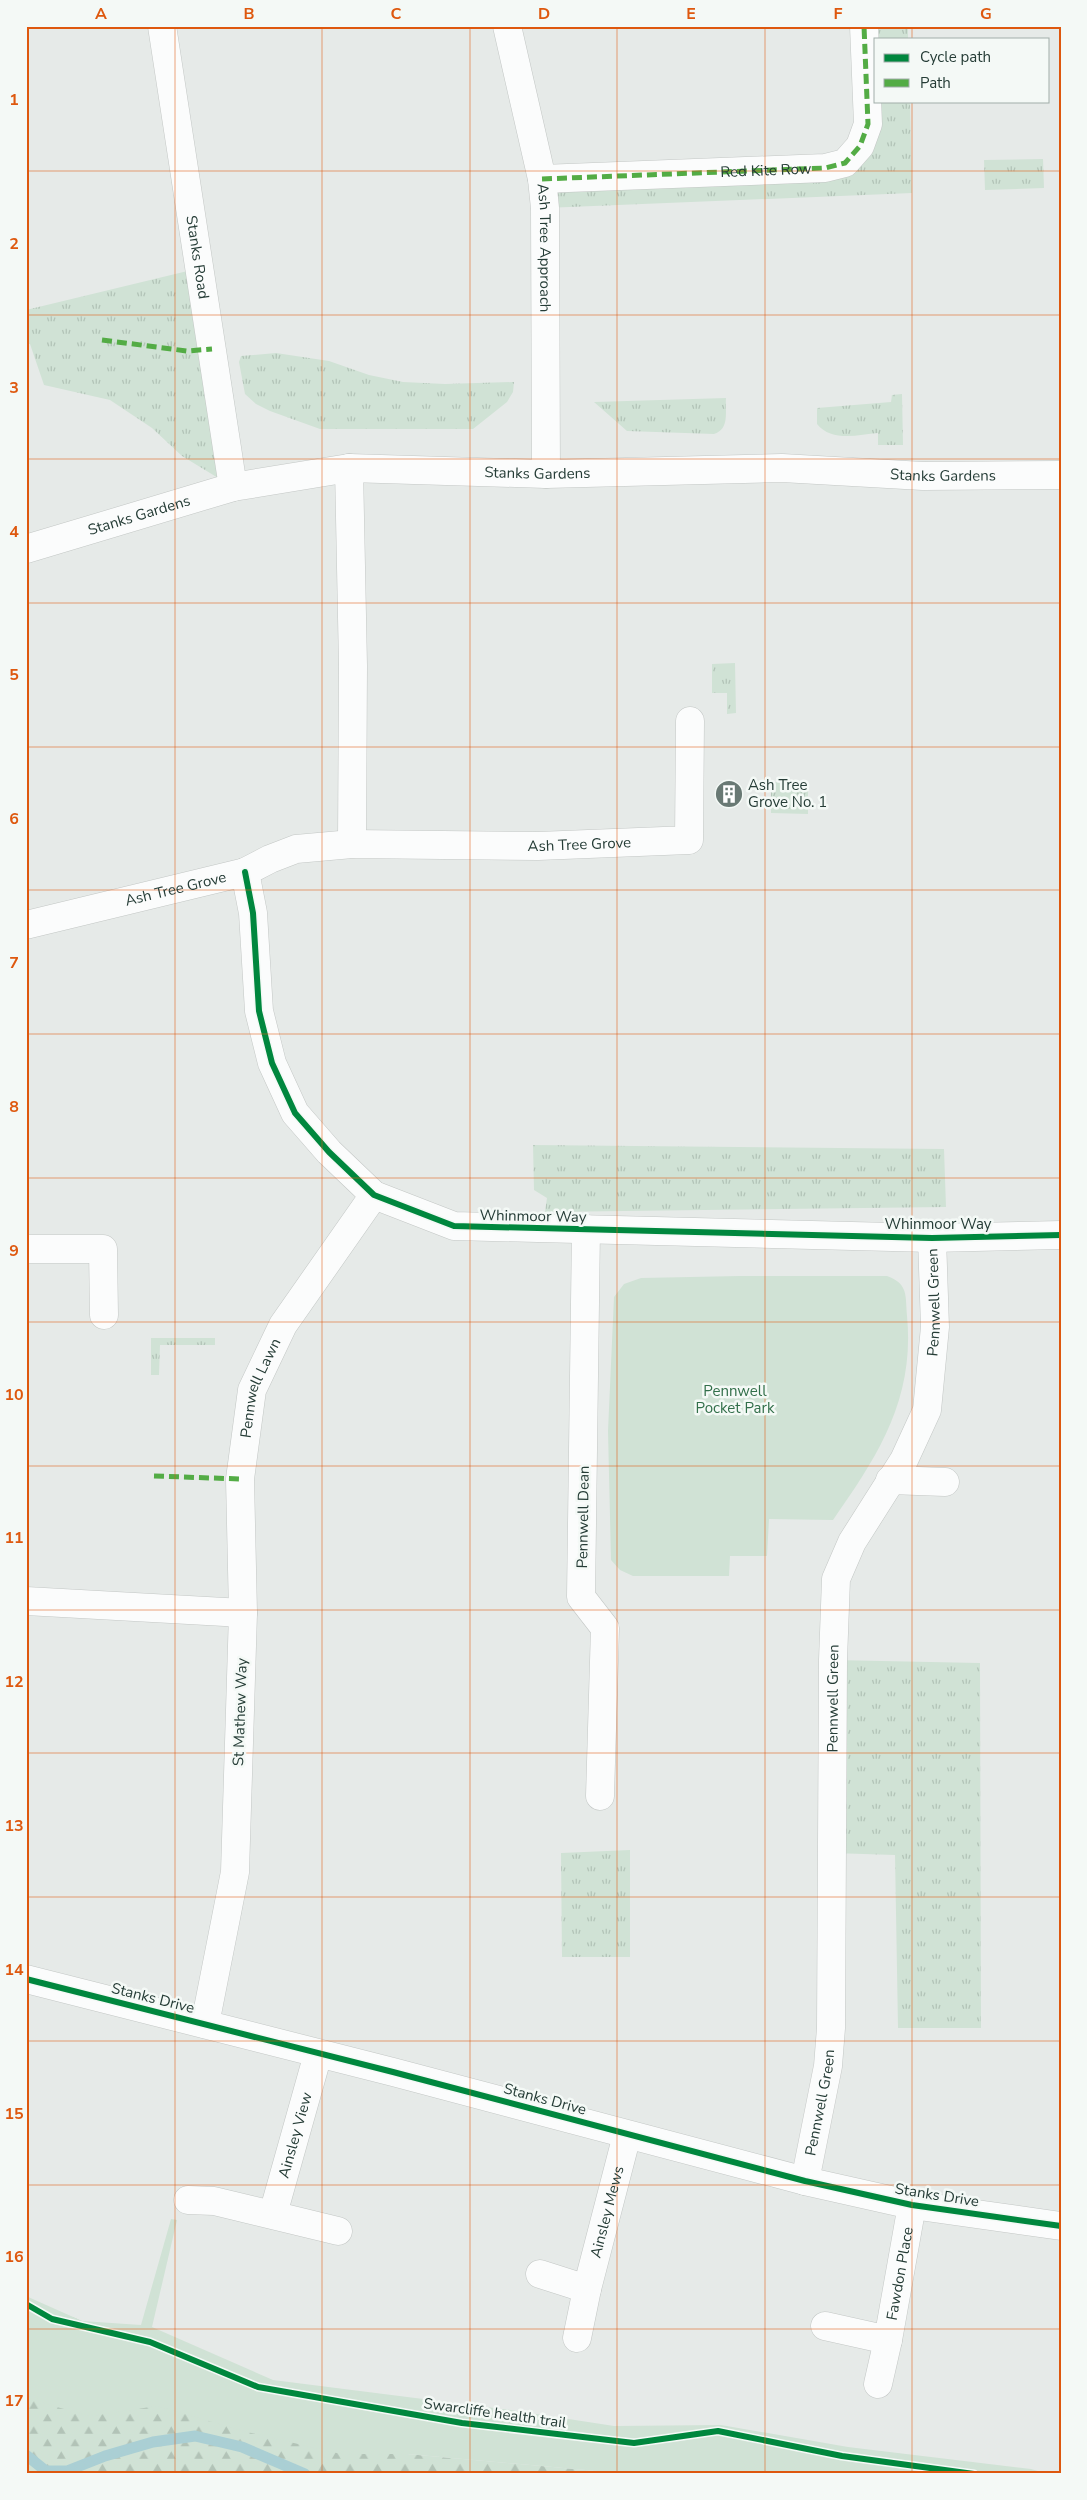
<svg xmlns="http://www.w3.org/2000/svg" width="1087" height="2500" viewBox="0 0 1087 2500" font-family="'Nunito Sans',sans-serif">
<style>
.grass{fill:url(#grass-tufts)}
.forest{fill:url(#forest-firs)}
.park{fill:#d0e2d5}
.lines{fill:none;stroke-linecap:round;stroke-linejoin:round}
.stream{stroke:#aacfd4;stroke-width:11}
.minor-casing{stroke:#c3c7c5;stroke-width:29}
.minor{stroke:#fbfcfc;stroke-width:28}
.quiet{stroke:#53ac45;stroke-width:5;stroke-dasharray:10 5;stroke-linecap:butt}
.cycleway-casing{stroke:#f4f9f6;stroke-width:9}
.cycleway{stroke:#00873e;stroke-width:6}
.grid{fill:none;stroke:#de580e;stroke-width:1;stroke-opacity:0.55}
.labels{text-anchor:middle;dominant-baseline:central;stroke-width:5;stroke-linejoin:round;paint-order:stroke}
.street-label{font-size:15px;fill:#253c36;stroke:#f4f9f6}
.poi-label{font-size:15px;fill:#253c36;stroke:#f4f9f6;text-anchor:start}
.park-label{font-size:15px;fill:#326f4a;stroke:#f4f9f6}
.neatline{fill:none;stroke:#de580e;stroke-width:2}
.grid-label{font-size:16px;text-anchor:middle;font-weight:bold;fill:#de580e}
</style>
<defs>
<pattern id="grass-tufts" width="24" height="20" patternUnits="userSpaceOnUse" patternTransform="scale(1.25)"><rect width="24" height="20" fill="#d0e2d5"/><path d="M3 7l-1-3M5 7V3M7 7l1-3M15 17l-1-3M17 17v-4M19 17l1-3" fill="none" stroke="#b2c3b7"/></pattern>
<pattern id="forest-firs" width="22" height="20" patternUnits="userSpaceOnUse" patternTransform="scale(1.25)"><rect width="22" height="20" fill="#d0e2d5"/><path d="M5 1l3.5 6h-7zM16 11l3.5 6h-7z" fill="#b2c3b7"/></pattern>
</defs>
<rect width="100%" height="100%" fill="#e6eae8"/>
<g class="grass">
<polygon points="864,26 908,26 908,39 876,39 876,101 910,101 912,193 545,208 542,179 825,168 860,146"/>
<polygon points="1043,159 1044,188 985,190 984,160"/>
<polygon points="200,268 233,487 182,456 152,428 110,400 44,385 30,344 26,344 26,310"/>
<polygon points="276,353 329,361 369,375 403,382 445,384 514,382 513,392 507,402 473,429 320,429 270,411 256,404 245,394 239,362 241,356"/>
<path d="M902,394l1,51h-25v-12c-20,2 -47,9 -61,-9v-16l74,-6 1,-7z"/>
<path d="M726,398c-1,14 4,31 -12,36l-87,-3 -33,-29z"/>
<polygon points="735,663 736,713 727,714 727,693 712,693 712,664"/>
<polygon points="771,782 808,782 808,814 771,813"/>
<polygon points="533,1145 944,1149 946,1207 545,1212 547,1198 534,1190"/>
<polygon points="151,1338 215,1338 215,1345 160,1345 159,1375 151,1375"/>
<polygon points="833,1660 980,1663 981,2028 898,2028 895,1855 832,1853"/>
<polygon points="630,1850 630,1957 562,1957 561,1853"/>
</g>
<polygon class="forest" points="26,2298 407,2454 630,2474 26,2474"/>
<g class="park">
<path d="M739,1276h148c22,8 18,20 20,40 8,83 -29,140 -74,204l-64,-1 -2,37h-37l-1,20h-96l-13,-6 -9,-10 -3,-129 6,-134 10,-13 17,-6z"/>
<polygon points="171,2219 177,2220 152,2327 273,2380 510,2410 614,2426 721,2425 848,2447 1031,2469 1048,2474 630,2474 407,2454 341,2454 247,2432 157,2406 91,2416 45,2404 26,2389 26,2296 82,2321 141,2325"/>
</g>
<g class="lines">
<polyline class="stream" points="26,2455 46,2471 67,2471 105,2456 153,2442 195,2436 242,2447 305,2474"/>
<defs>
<g id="minor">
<path id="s1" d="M162,26l71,461"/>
<path id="s2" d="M507,26l35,153 3,29 1,266"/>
<polyline points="542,179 825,168 845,163 860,146 868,124 864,26"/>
<polyline points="349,468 353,666 352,844"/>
<path id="s3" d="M26,549l207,-62 116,-19 197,6 236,-6 141,8 138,-1"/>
<polyline points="245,872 253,913 259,1011 272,1063 295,1113 329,1152 374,1195 454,1226 932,1238 1061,1235"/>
<path id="s4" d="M26,925l219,-53 25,-13 26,-10 56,-5 186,2 151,-6 1,-119"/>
<polyline points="586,1229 581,1597 605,1628 600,1796"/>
<polyline points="26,1249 103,1249 104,1315"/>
<polyline points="890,1480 945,1482"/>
<polyline points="26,1601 243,1613 235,1872 205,2024"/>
<path id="s5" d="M243,1613l-3,-134 12,-89 31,-65 91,-130"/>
<polyline points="26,1979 393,2072 805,2181 912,2205 1061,2226"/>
<path id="s6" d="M805,2181l23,-115 3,-38 2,-368 3,-81 16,-37 52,-82 23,-50 8,-83 -3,-89"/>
<polyline points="188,2200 214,2201 338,2231"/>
<path id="s7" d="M273,2214l45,-160"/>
<path id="s8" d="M540,2274l47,15 40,-154"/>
<path id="s9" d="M825,2326l63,14 24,-135"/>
<polyline points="577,2338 587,2289"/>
<polyline points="878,2384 888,2340"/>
</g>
</defs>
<use href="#minor" class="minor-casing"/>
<use href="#minor" class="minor"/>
<g class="quiet">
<path id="s10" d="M542,179l283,-11 20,-5 15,-17 8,-22 -4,-98"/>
<polyline points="102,340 187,351 212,349"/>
<polyline points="154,1476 240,1479"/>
</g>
<defs>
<g id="cycleway">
<polyline points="245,872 253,913 259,1011 272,1063 295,1113 329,1152 374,1195 454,1226 932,1238 1061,1235"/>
<polyline points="26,1979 393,2072 805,2181 912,2205 1061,2226"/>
<polyline points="26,2304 52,2319 150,2342 258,2387 462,2423 634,2443 718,2431 842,2456 974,2474"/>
</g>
</defs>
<use href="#cycleway" class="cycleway-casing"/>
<use href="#cycleway" class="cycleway"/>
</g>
<path class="grid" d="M175,26v2448M322,26v2448M470,26v2448M617,26v2448M765,26v2448M912,26v13M912,101v2373M26,171h1035M26,315h1035M26,459h1035M26,603h1035M26,747h1035M26,890h1035M26,1034h1035M26,1178h1035M26,1322h1035M26,1466h1035M26,1610h1035M26,1753h1035M26,1897h1035M26,2041h1035M26,2185h1035M26,2329h1035"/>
<defs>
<symbol id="building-disc" viewBox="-11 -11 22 22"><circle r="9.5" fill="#697974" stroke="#f4f9f6"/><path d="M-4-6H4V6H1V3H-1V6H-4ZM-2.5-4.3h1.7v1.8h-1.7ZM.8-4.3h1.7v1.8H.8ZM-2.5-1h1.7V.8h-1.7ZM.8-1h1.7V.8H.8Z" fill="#fff"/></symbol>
</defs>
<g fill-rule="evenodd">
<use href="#building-disc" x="713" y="778" width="32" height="32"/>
</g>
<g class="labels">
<g class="street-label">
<text stroke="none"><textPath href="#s10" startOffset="224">Red Kite Row</textPath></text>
<text stroke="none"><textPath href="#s2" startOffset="226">Ash Tree Approach</textPath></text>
<text stroke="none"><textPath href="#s1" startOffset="234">Stanks Road</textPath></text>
<text stroke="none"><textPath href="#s3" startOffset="522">Stanks Gardens</textPath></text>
<text stroke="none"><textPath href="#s3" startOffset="928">Stanks Gardens</textPath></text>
<text stroke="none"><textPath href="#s3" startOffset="118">Stanks Gardens</textPath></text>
<text stroke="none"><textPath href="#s4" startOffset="565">Ash Tree Grove</textPath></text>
<text stroke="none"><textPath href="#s4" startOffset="154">Ash Tree Grove</textPath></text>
<text transform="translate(533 1216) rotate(1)">Whinmoor Way</text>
<text x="938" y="1224">Whinmoor Way</text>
<text stroke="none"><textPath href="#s6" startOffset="905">Pennwell Green</textPath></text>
<text stroke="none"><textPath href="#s5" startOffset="228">Pennwell Lawn</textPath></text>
<text transform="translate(583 1517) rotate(-89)">Pennwell Dean</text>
<text stroke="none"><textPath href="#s6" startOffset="485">Pennwell Green</textPath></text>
<text transform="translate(240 1712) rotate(-88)">St Mathew Way</text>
<text transform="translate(153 1998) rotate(14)">Stanks Drive</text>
<text transform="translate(545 2099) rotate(15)">Stanks Drive</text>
<text stroke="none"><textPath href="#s6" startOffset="80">Pennwell Green</textPath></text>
<text stroke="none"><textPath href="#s7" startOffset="82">Ainsley View</textPath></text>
<text transform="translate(937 2195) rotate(9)">Stanks Drive</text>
<text stroke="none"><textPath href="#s8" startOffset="129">Ainsley Mews</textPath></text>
<text stroke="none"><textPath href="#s9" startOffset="132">Fawdon Place</textPath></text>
<text transform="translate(495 2413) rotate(8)">Swarcliffe health trail</text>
</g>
<g class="poi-label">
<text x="748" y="785">Ash Tree<tspan x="748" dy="17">Grove No. 1</tspan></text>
</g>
<g class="park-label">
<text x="735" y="1391">Pennwell<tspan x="735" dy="17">Pocket Park</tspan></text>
</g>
</g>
<rect width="1087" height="2500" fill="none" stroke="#f4f9f6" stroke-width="55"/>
<rect x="874" y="38" width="175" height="65" fill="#f4f9f6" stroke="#a1ada9"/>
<rect x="884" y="54" width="25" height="8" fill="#00873e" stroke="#a1ada9"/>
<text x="920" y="62" font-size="15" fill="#253c36">Cycle path</text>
<rect x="884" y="79" width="25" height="8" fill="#53ac45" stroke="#a1ada9"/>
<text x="920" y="88" font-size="15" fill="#253c36">Path</text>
<rect x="28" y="28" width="1032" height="2444" class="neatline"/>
<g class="grid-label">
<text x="101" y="19">A</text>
<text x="249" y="19">B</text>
<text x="396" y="19">C</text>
<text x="544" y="19">D</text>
<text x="691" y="19">E</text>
<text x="838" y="19">F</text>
<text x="986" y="19">G</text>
<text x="14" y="105">1</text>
<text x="14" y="249">2</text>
<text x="14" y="393">3</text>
<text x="14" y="537">4</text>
<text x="14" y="680">5</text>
<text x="14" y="824">6</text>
<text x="14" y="968">7</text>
<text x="14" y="1112">8</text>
<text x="14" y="1256">9</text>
<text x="14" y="1400">10</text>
<text x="14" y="1543">11</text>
<text x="14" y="1687">12</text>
<text x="14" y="1831">13</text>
<text x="14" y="1975">14</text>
<text x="14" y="2119">15</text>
<text x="14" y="2262">16</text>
<text x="14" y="2406">17</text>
</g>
</svg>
